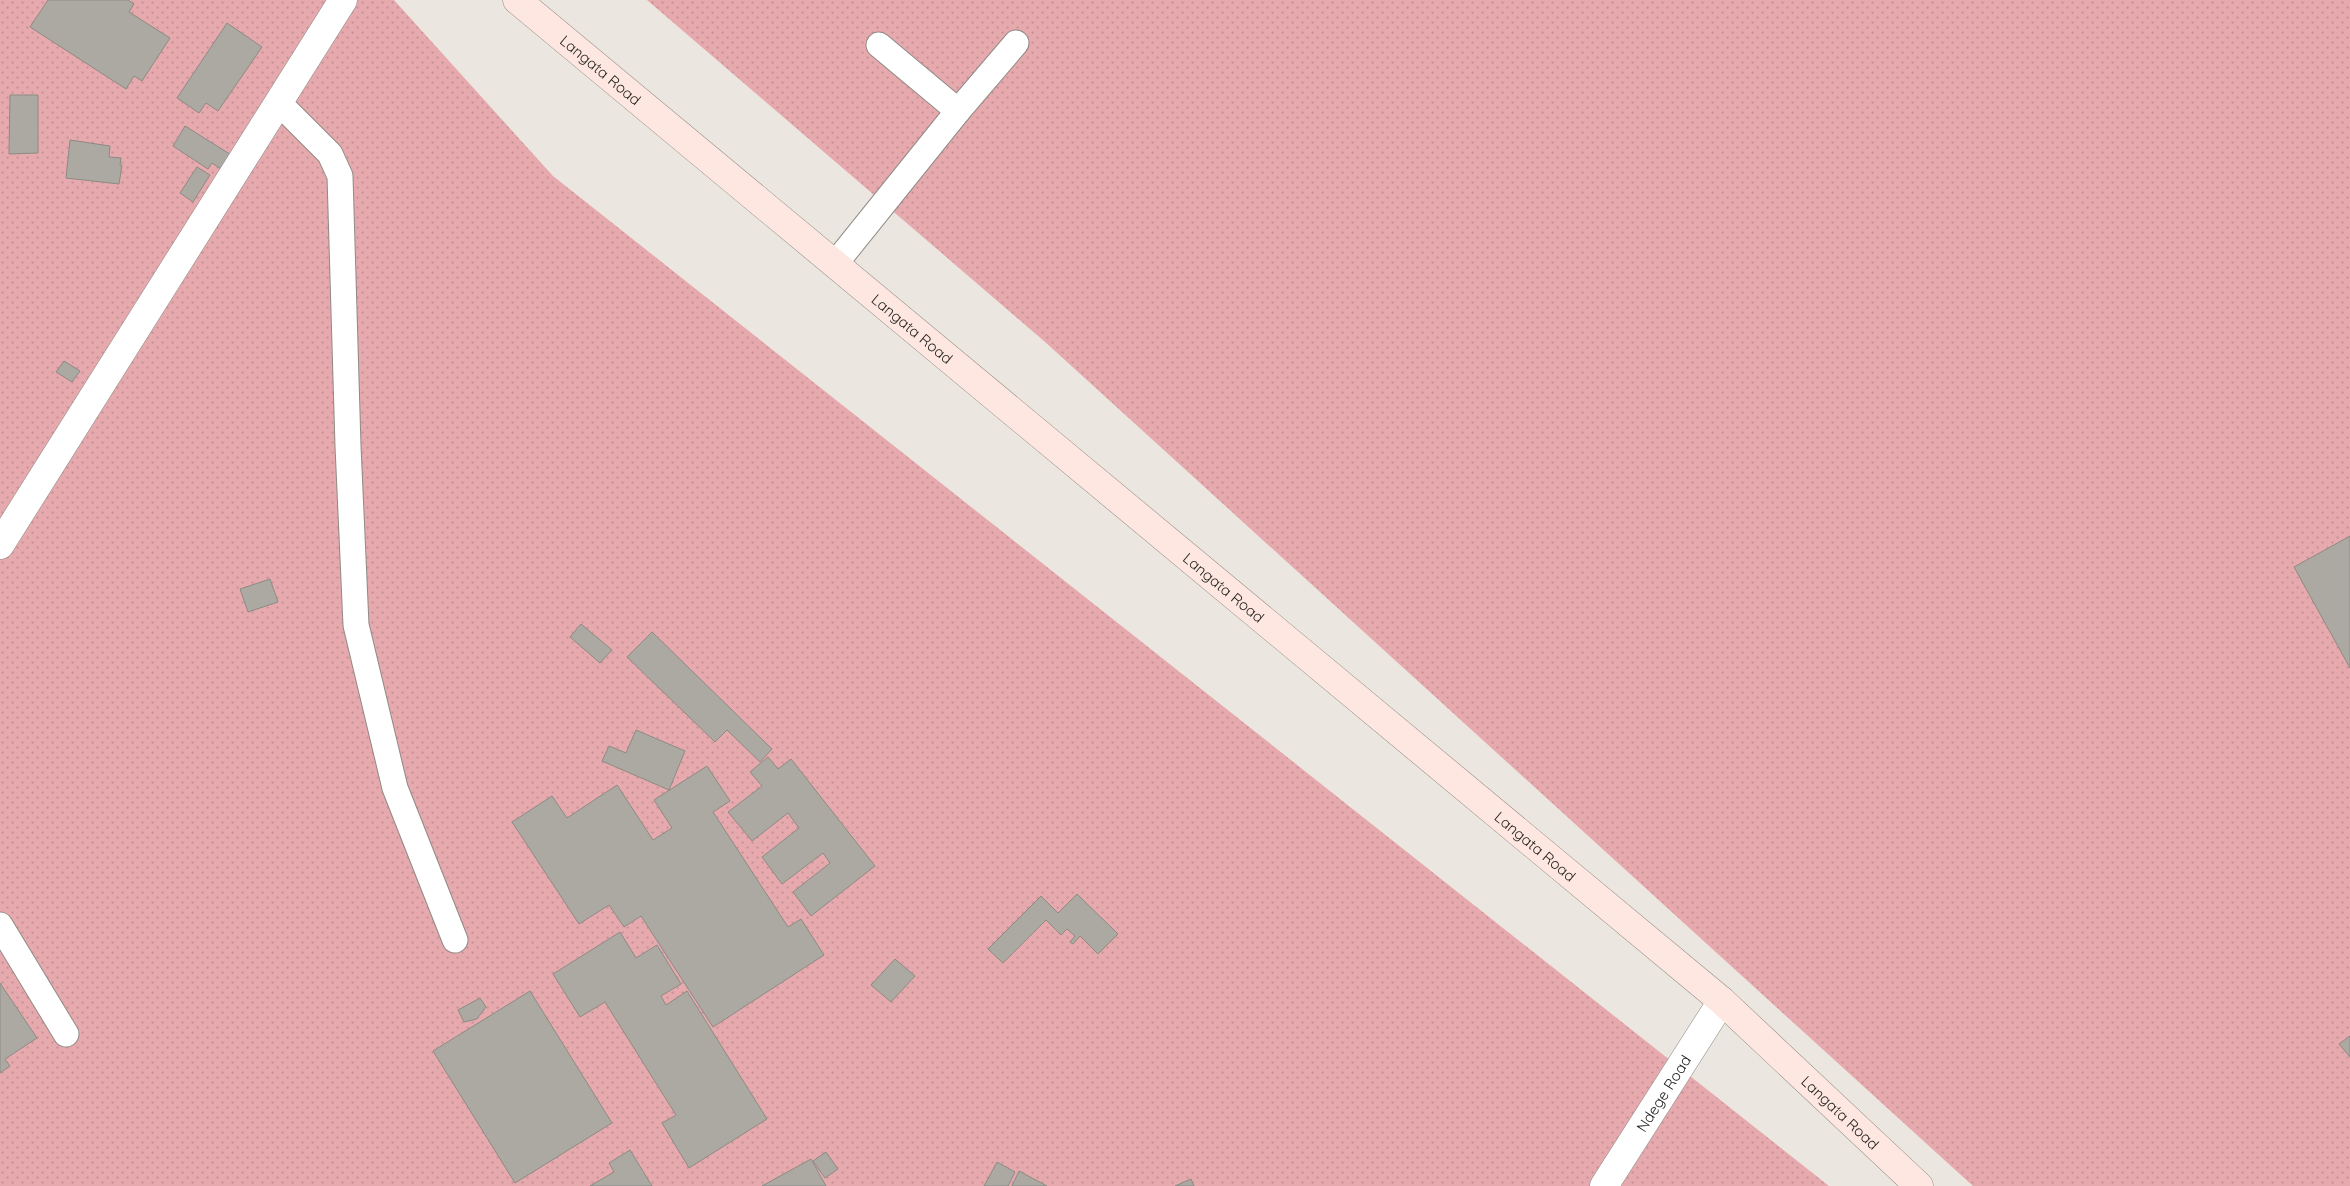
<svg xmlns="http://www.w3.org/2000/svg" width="2350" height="1186" viewBox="0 0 2350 1186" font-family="Quicksand,sans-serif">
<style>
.garden{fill:url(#garden-dots)}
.building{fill:#aca9a3;stroke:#8d8a84}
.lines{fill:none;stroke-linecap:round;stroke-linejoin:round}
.lane-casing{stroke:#908a85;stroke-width:27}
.street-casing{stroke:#908a85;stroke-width:29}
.secondary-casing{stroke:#908a85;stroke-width:29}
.lane{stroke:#fff;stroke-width:25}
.street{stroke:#fff;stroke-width:28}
.secondary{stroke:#fee7e0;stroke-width:28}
.labels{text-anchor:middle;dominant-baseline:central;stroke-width:5;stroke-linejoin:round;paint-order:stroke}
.street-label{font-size:15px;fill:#23211f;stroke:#ece6e1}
</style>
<defs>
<pattern id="garden-dots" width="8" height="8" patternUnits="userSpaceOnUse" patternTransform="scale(1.25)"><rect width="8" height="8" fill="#e6a9ad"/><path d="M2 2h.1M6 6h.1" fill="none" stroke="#c59194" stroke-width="1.8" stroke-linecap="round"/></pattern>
</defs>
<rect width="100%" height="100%" fill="#ece6e1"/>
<g class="garden">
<polygon points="0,0 394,0 553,176 1829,1186 0,1186"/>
<polygon points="647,0 2350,0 2350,1186 1973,1186 1044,341"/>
</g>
<g class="building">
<polygon points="48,0 128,0 134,4 129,12 170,38 142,81 134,76 126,89 30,27"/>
<polygon points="227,23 262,47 218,111 206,103 199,113 177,98"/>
<polygon points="10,95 38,95 38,153 9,154"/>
<polygon points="185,126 233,156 224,171 212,163 208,169 173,146"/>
<polygon points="70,140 110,146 109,157 121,158 120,165 122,165 119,184 66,178"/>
<polygon points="197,167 210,175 193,202 180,193"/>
<polygon points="64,361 80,371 72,382 56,372"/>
<polygon points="2350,536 2350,668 2294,567"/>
<polygon points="270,579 278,602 248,612 240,589"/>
<polygon points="581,624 612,650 600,663 570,637"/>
<polygon points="652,632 772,749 760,762 727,730 715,742 627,657"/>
<polygon points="636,730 685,751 669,790 602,761 609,746 626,753"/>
<polygon points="768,757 778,769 791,759 875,866 811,916 793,892 830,863 823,853 782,884 762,857 799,828 788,813 752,841 728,812 762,786 750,772"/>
<polygon points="707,766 730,801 713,812 788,927 801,919 824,955 713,1027 641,916 624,927 609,905 579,924 512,822 552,796 567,818 617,785 653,840 672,828 654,800"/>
<polygon points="1077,894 1118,934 1098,954 1080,936 1073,944 1070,942 1075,936 1067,929 1061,935 1046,920 1003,963 988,949 1041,896 1058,913"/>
<polygon points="620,932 636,958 657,945 681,984 661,996 666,1005 687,991 767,1119 689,1168 662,1123 676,1115 605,1002 580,1017 553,974"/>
<polygon points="895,959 915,976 891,1002 871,985"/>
<polygon points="0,983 37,1038 5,1059 10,1066 0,1073"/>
<polygon points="530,991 612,1123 515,1183 433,1051"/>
<polygon points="480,998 486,1007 477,1019 464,1022 458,1010"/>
<polygon points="2350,1036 2350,1057 2339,1044"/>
<polygon points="630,1150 652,1186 590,1186 614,1172 609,1163"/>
<polygon points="826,1152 838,1169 825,1178 813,1161"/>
<polygon points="811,1159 826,1186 762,1186"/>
<polygon points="997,1162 1015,1172 1008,1186 984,1186"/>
<polygon points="1019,1171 1047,1186 1012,1186"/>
<polygon points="1191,1179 1194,1186 1175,1186"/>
</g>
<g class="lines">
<defs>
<g id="lane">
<polyline points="879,45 958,111 1016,43"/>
<polyline points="278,102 330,154 340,176 348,446 356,625 395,788 455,940"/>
<polyline points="835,264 958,111"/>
<polyline points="0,925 66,1034"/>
</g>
<g id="street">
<polyline points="0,545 343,0"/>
<path id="s1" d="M1604,1186l118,-185"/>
</g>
<g id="secondary">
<path id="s2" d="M517,0l1205,1001 197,185"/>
</g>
</defs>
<use href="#lane" class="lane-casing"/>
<use href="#street" class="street-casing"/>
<use href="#secondary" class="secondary-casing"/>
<use href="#lane" class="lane"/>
<use href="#street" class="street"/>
<use href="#secondary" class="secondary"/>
</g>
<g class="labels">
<g class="street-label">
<text stroke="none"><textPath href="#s2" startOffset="109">Langata Road</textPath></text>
<text stroke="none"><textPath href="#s2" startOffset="514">Langata Road</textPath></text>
<text stroke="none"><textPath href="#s2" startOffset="919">Langata Road</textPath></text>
<text stroke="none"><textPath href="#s2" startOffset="1324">Langata Road</textPath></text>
<text stroke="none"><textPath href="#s1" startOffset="110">Ndege Road</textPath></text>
<text stroke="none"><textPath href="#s2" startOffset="1729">Langata Road</textPath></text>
</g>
</g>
</svg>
